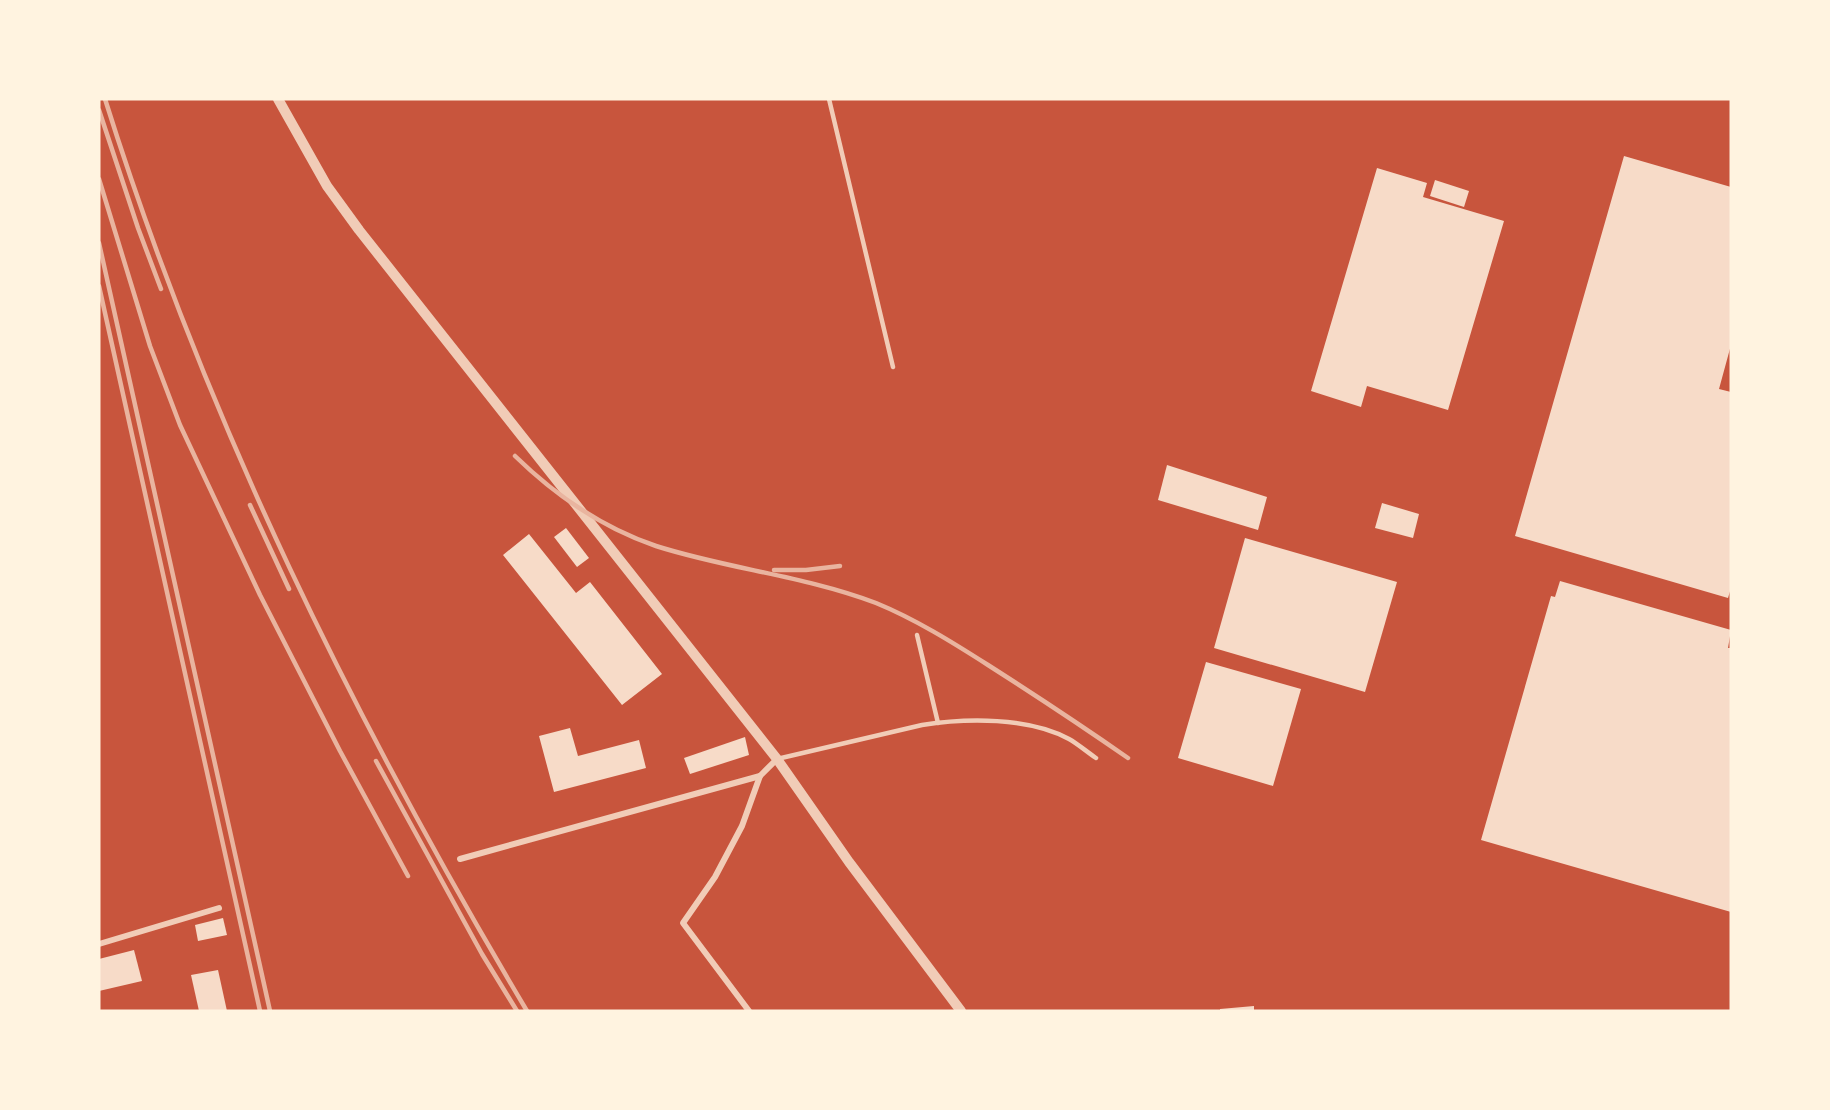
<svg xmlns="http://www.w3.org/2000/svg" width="1830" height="1110" viewBox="0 0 1830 1110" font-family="Georgia,serif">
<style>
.building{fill:#f7dbc8}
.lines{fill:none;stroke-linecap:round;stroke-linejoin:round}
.service{stroke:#f1ccb7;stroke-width:4.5}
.minor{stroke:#f1ccb7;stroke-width:6}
.tertiary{stroke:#f1ccb7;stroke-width:10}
.rail{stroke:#e9b49f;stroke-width:4.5}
</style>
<rect width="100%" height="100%" fill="#c8553d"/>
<g class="building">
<polygon points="1624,156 1731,187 1731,345 1719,389 1731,392 1731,588 1728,598 1515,536"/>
<polygon points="1377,168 1427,183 1423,197 1504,221 1448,410 1367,386 1361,407 1311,391"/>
<polygon points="1435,180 1469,191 1464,207 1430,196"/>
<polygon points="1167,465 1267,497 1258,530 1158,500"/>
<polygon points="1382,503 1419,514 1413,538 1375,528"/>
<polygon points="566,528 589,558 577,567 554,537"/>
<polygon points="529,534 576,593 590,582 662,674 622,705 503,555"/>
<polygon points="1245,538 1397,582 1365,692 1214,648"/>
<polygon points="1560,581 1731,630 1728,648 1731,648 1731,912 1481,840 1551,596 1555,597"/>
<polygon points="1206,662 1301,689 1273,786 1178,758"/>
<polygon points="570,728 578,756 639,740 646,768 554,792 539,736"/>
<polygon points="745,737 749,755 690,774 684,758"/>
<polygon points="223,918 227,935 198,941 195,925"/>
<polygon points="134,950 142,981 99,991 99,959"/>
<polygon points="218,970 227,1011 199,1011 191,975"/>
<polygon points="1254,1006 1254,1011 1220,1011 1220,1009"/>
</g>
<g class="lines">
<g class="service">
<polyline points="829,99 893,367"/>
<polyline points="917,635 938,723"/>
<path d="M777,759l145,-34c44,-7 107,-8 147,14 9,5 18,13 27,19"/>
</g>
<g class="minor">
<polyline points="460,859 760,776 777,759"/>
<polyline points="99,944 219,908"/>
<polyline points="749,1011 683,923 715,877 742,826 760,776"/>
</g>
<polyline class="tertiary" points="278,99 327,186 359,230 777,759 849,862 961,1011"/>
<g class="rail">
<path d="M105,99c101,322 250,623 422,912"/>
<polyline points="99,110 138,228 161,289"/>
<polyline points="99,179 150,346 180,425 260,595 340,751 408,876"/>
<polyline points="99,243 270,1011"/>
<polyline points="99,286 260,1011"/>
<path d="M515,456c40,39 88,72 141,90 72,23 149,30 220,57 39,16 76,39 112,62 47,30 94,61 140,93"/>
<polyline points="250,505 289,589"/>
<polyline points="774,570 806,570 840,566"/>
<polyline points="376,761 482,954 517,1011"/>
</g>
</g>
<rect width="1830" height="1110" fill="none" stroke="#fff3e0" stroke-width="201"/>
</svg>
